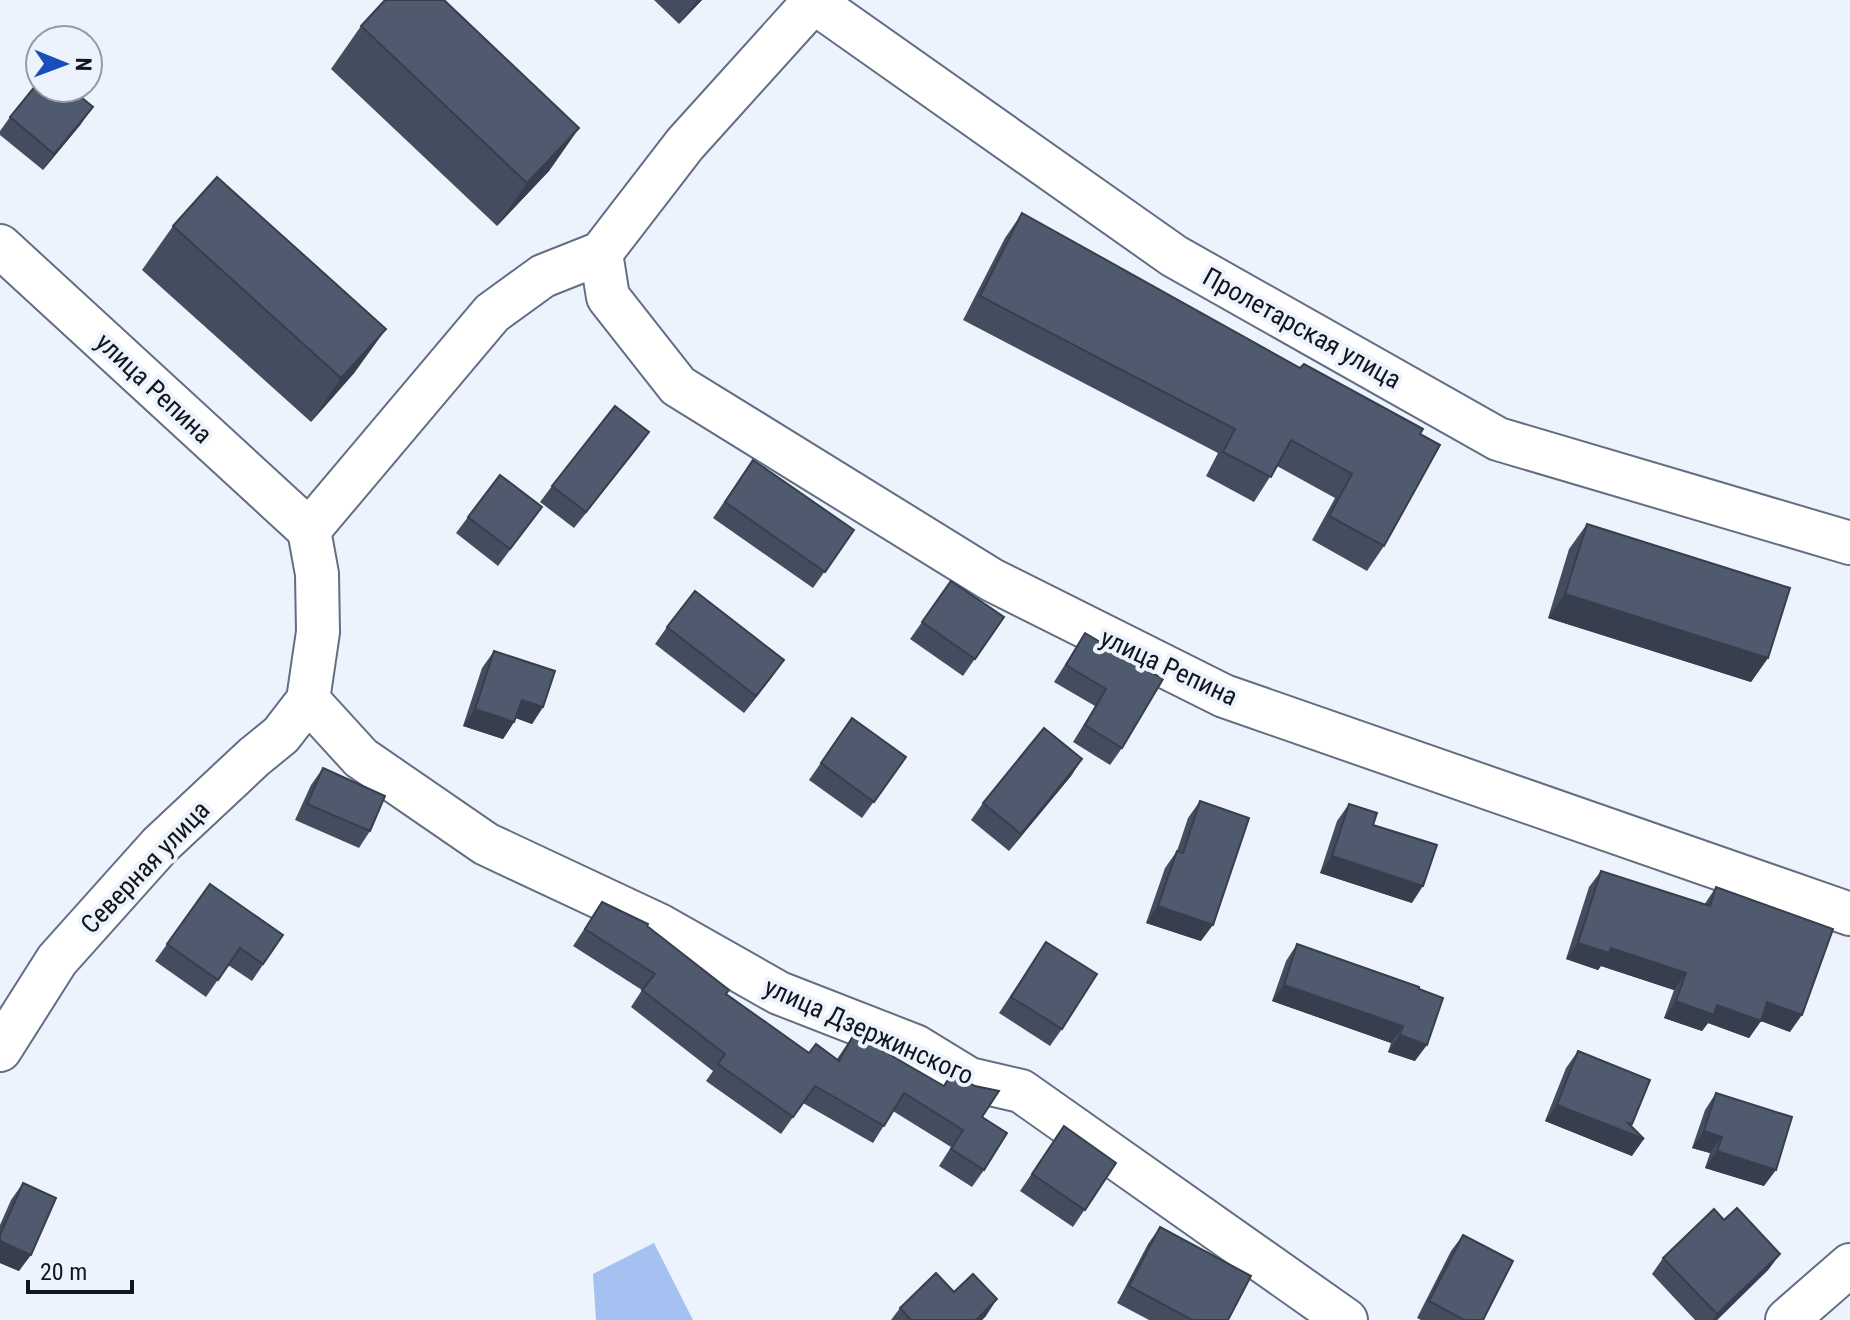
<svg xmlns="http://www.w3.org/2000/svg" width="1850" height="1320" viewBox="0 0 1850 1320" font-family="'Roboto Condensed',sans-serif">
<style>
.green{fill:#a5c1f2}
.lines{fill:none;stroke-linecap:round;stroke-linejoin:round}
.minor-casing{stroke:#626e83;stroke-width:46}
.minor{stroke:#fff;stroke-width:42}
.wall{fill:#444d5f}
.shaded-wall{fill:#373f4e}
.building{fill:#4f5a6f;stroke:#373f4e;stroke-width:2}
.labels{text-anchor:middle;dominant-baseline:central;stroke-width:8;stroke-linejoin:round;paint-order:stroke}
.street-label{font-size:26px;fill:#11151e;stroke:#edf3fd}
</style>
<rect width="100%" height="100%" fill="#edf3fd"/>
<polygon class="green" points="654,1243 693,1320 596,1320 593,1274"/>
<g class="lines">
<defs>
<g id="minor">
<polyline points="811,0 1174,256 1498,439 1850,543"/>
<polyline points="0,246 309,530"/>
<polyline points="601,253 608,297 678,386 992,580 1224,696 1850,914"/>
<polyline points="309,530 492,313 543,276 601,253 685,144 815,0"/>
<polyline points="308,700 361,758 486,844 659,925 779,993 915,1046 969,1079 1021,1091 1346,1320"/>
<polyline points="0,1050 57,960 160,845 254,757 281,735 308,700 318,632 317,574 309,530"/>
<polyline points="1787,1320 1850,1265"/>
</g>
</defs>
<use href="#minor" class="minor-casing"/>
<use href="#minor" class="minor"/>
</g>
<g class="wall">
<polygon points="654,0 702,0 679,24"/>
<polygon points="361,26 579,128 549,171 497,226 331,69"/>
<polygon points="10,117 81,124 43,170 0,135 0,131"/>
<polygon points="1022,213 1420,434 1384,546 1367,571 1312,540 1335,498 1277,466 1254,502 1206,476 1218,453 963,320 1005,238"/>
<polygon points="173,226 355,372 311,422 142,270"/>
<polygon points="649,432 574,528 540,502 552,486"/>
<polygon points="753,460 854,530 813,588 713,518"/>
<polygon points="542,507 498,566 456,533 468,517"/>
<polygon points="1587,524 1768,658 1751,682 1548,618 1569,549"/>
<polygon points="951,581 1004,617 963,676 910,639"/>
<polygon points="667,627 772,677 744,713 655,644"/>
<polygon points="1085,633 1163,679 1122,748 1110,765 1073,742 1095,706 1054,682"/>
<polygon points="494,651 543,707 532,724 516,718 514,722 503,739 463,726 482,668"/>
<polygon points="852,718 906,757 862,818 809,780"/>
<polygon points="1082,759 1071,776 1009,851 971,820 983,803"/>
<polygon points="323,768 370,831 359,848 295,820 311,785"/>
<polygon points="1200,801 1201,941 1146,923 1165,868 1177,851 1188,818"/>
<polygon points="1349,804 1412,903 1320,873 1337,821"/>
<polygon points="1601,871 1704,905 1716,887 1790,1032 1761,1021 1749,1038 1708,1023 1702,1031 1664,1018 1674,990 1601,966 1598,970 1566,959 1589,887"/>
<polygon points="210,884 283,935 252,981 228,965 206,997 155,961"/>
<polygon points="602,902 647,926 726,994 809,1053 837,1059 854,1034 943,1086 952,1073 982,1117 984,1170 972,1187 939,1166 951,1147 893,1111 873,1143 803,1103 781,1134 706,1081 713,1071 631,1007 642,990 573,946"/>
<polygon points="1046,942 1062,1029 1050,1046 999,1013"/>
<polygon points="1297,944 1419,989 1415,1061 1388,1052 1391,1043 1272,1001 1286,961"/>
<polygon points="1578,1051 1632,1124 1631,1126 1632,1156 1545,1121 1566,1068"/>
<polygon points="1716,1093 1764,1186 1705,1168 1710,1153 1692,1148 1705,1110"/>
<polygon points="1064,1126 1116,1163 1073,1227 1020,1191"/>
<polygon points="23,1183 19,1271 0,1263 0,1225 11,1200"/>
<polygon points="1724,1220 1780,1254 1768,1270 1717,1320 1695,1320 1652,1274 1663,1258"/>
<polygon points="1160,1227 1228,1320 1149,1320 1117,1303 1148,1244"/>
<polygon points="1463,1235 1483,1320 1421,1320 1417,1318 1451,1251"/>
<polygon points="954,1292 986,1316 982,1320 891,1320 900,1308"/>
</g>
<g class="shaded-wall">
<polygon points="697,0 702,0 679,24"/>
<polygon points="93,107 81,124 43,170 54,154"/>
<polygon points="579,128 549,171 497,226 527,183"/>
<polygon points="386,329 355,372 311,422 341,378"/>
<polygon points="649,432 637,449 574,528 586,512"/>
<polygon points="1565,594 1768,658 1751,682 1548,618"/>
<polygon points="784,660 772,677 744,713 756,696"/>
<polygon points="522,700 543,707 532,724 510,716"/>
<polygon points="475,709 514,722 503,739 463,726"/>
<polygon points="1082,759 1071,776 1009,851 1021,834"/>
<polygon points="1332,856 1423,886 1412,903 1320,873"/>
<polygon points="1158,906 1213,925 1201,941 1146,923"/>
<polygon points="1578,943 1611,948 1686,973 1674,990 1601,966 1598,970 1566,959"/>
<polygon points="1284,985 1403,1026 1391,1043 1272,1001"/>
<polygon points="1676,1001 1717,1005 1761,1021 1749,1038 1708,1023 1702,1031 1664,1018"/>
<polygon points="1767,1002 1802,1015 1790,1032 1756,1019"/>
<polygon points="1400,1035 1427,1045 1415,1061 1388,1052"/>
<polygon points="1557,1105 1632,1124 1627,1132 1644,1139 1632,1156 1545,1121"/>
<polygon points="1704,1131 1722,1137 1710,1153 1692,1148"/>
<polygon points="1717,1151 1776,1170 1764,1186 1705,1168"/>
<polygon points="0,1241 31,1255 19,1271 0,1263"/>
<polygon points="1780,1254 1768,1270 1717,1320 1713,1320 1717,1314"/>
<polygon points="997,1299 986,1316 982,1320 976,1320"/>
</g>
<g class="building">
<polygon points="385,0 444,0 579,128 527,183 361,26"/>
<polygon points="40,80 40,88 70,88 93,107 54,154 10,117"/>
<polygon points="217,177 386,329 341,378 173,226"/>
<polygon points="1022,213 1300,368 1304,364 1423,429 1420,434 1440,445 1384,546 1329,516 1352,474 1291,440 1271,477 1223,452 1235,429 980,296"/>
<polygon points="615,406 649,432 586,512 552,486"/>
<polygon points="753,460 854,530 825,572 725,502"/>
<polygon points="500,475 542,507 510,549 468,517"/>
<polygon points="1587,524 1790,588 1768,658 1565,594"/>
<polygon points="951,581 1004,617 975,659 922,622"/>
<polygon points="695,591 784,660 756,696 667,627"/>
<polygon points="1085,633 1163,679 1122,748 1085,725 1106,689 1066,665"/>
<polygon points="494,651 555,671 543,707 522,700 514,722 475,709"/>
<polygon points="852,718 906,757 874,802 821,763"/>
<polygon points="1044,728 1082,759 1021,834 983,803"/>
<polygon points="323,768 385,796 370,831 307,804"/>
<polygon points="1200,801 1249,818 1213,925 1158,906 1177,851 1183,853"/>
<polygon points="1349,804 1377,813 1373,825 1437,845 1423,886 1332,856"/>
<polygon points="1601,871 1710,906 1716,887 1833,929 1802,1015 1767,1002 1761,1021 1717,1005 1714,1015 1676,1001 1686,973 1611,948 1609,953 1578,943"/>
<polygon points="210,884 283,935 263,964 240,948 218,980 167,944"/>
<polygon points="602,902 648,924 647,926 729,990 726,994 809,1053 816,1044 839,1061 854,1034 944,1086 952,1073 975,1086 999,1091 982,1117 1007,1133 984,1170 951,1149 963,1130 904,1093 884,1126 815,1086 793,1117 718,1064 725,1054 642,990 655,974 585,929"/>
<polygon points="1046,942 1097,974 1062,1029 1011,997"/>
<polygon points="1297,944 1419,987 1419,989 1443,998 1427,1045 1400,1035 1403,1026 1284,985"/>
<polygon points="1578,1051 1650,1080 1632,1124 1628,1123 1644,1139 1557,1105"/>
<polygon points="1716,1093 1792,1117 1776,1170 1717,1151 1722,1137 1704,1131"/>
<polygon points="1064,1126 1116,1163 1085,1210 1032,1174"/>
<polygon points="23,1183 56,1198 31,1255 0,1241 0,1235"/>
<polygon points="1737,1208 1780,1254 1717,1314 1663,1258 1714,1209 1724,1220"/>
<polygon points="1160,1227 1251,1276 1228,1320 1192,1320 1129,1286"/>
<polygon points="1463,1235 1513,1261 1483,1320 1464,1320 1429,1301"/>
<polygon points="936,1273 954,1292 973,1274 997,1299 976,1320 911,1320 900,1308"/>
</g>
<g class="labels">
<g class="street-label">
<text transform="translate(1302 328) rotate(29)">Пролетарская улица</text>
<text transform="translate(154 388) rotate(43)">улица Репина</text>
<text transform="translate(1169 667) rotate(25)">улица Репина</text>
<text transform="translate(145 867) rotate(-46)">Северная улица</text>
<text transform="translate(869 1031) rotate(24)">улица Дзержинского</text>
</g>
</g>
<g transform="translate(64 64) rotate(91)"><circle r="38" fill="#edf3fd" stroke="#959aa4" stroke-width="2"/>
<path d="M0-6L14 30L0 20L-14 30Z" fill="#184eba"/>
<text y="-12" font-size="22" font-weight="bold" text-anchor="middle" fill="#11151e">N</text>
</g>
<path d="M28 1280v12h104v-12" fill="none" stroke="#11151e" stroke-width="4"/>
<text x="40" y="1280" font-size="24" fill="#11151e" stroke="#edf3fd" stroke-width="6" paint-order="stroke">20 m</text>
</svg>
